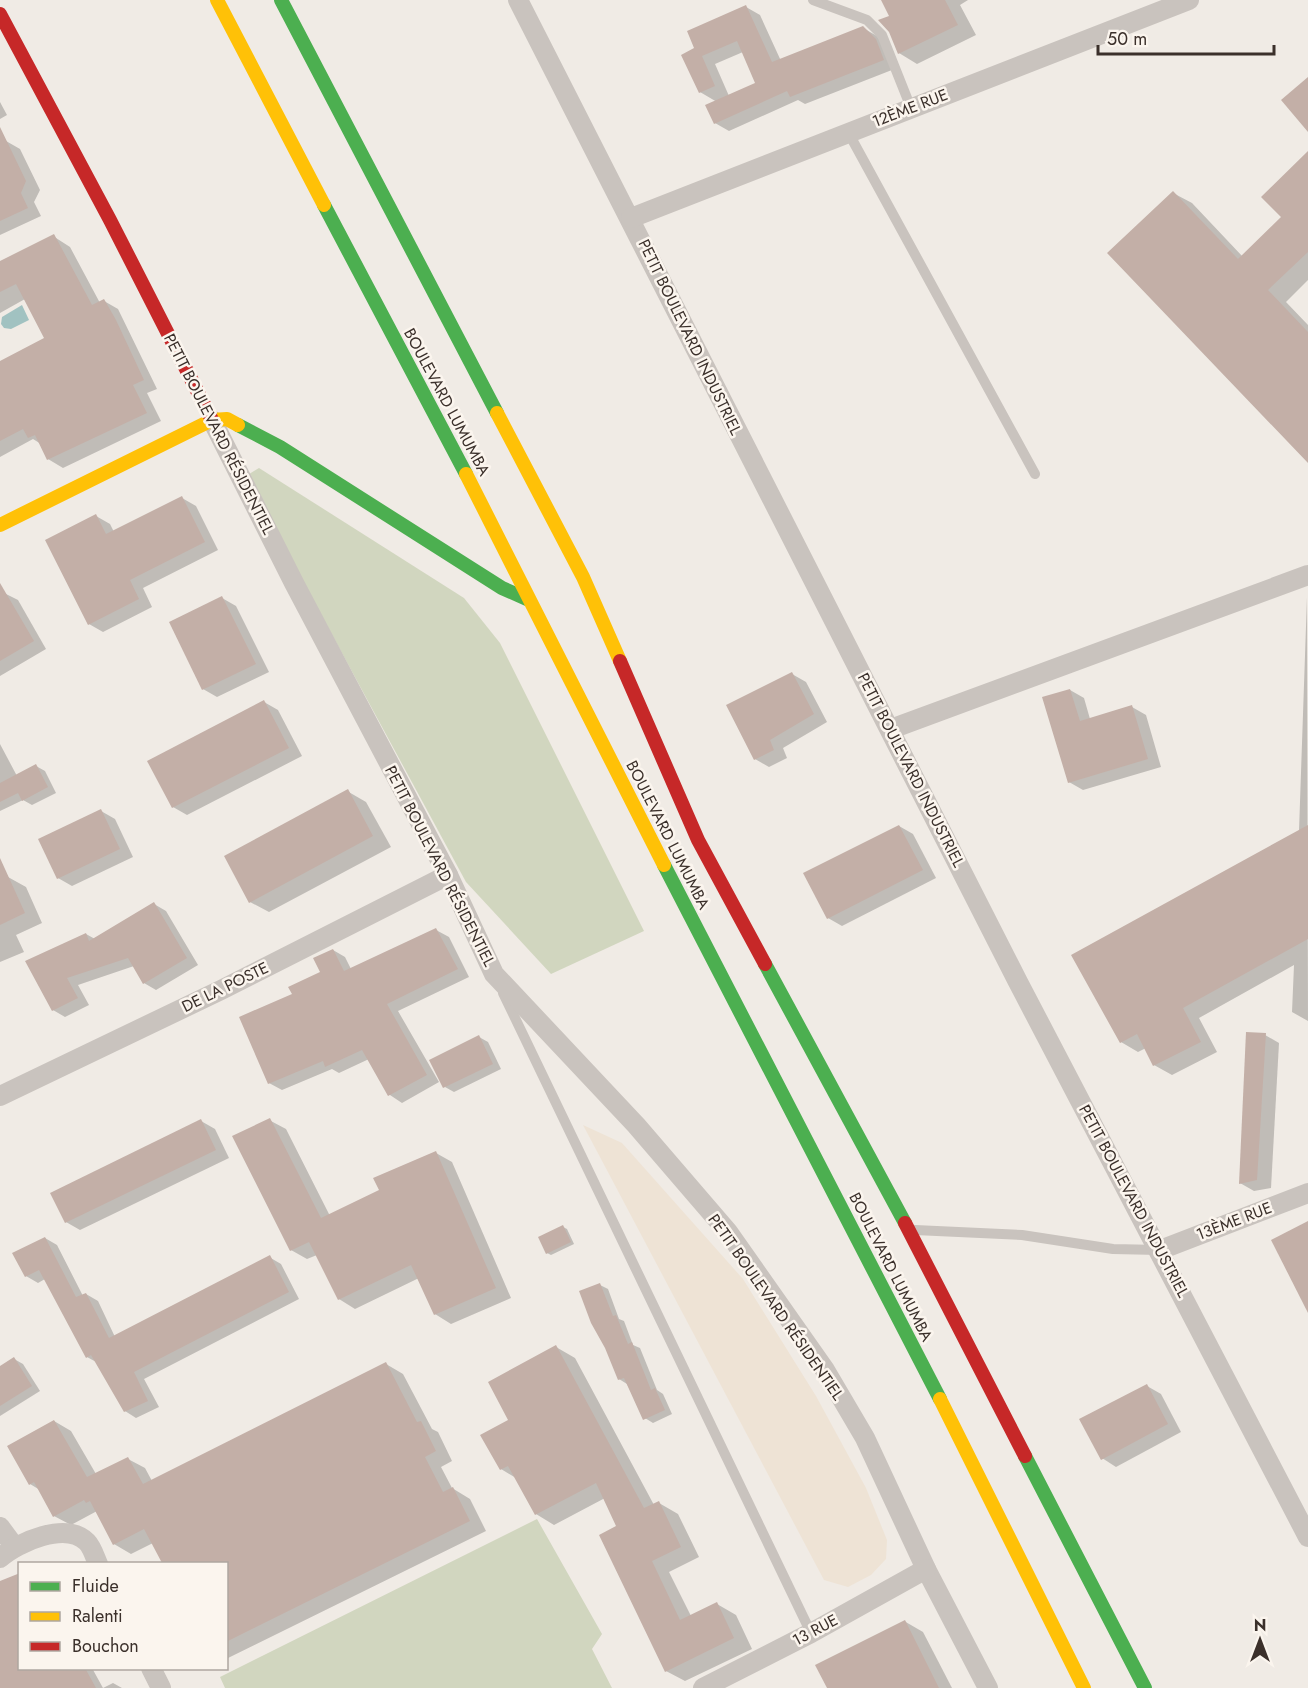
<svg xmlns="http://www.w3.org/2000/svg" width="1308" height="1688" viewBox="0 0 1308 1688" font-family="Jost,sans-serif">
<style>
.green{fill:#d1d6bf}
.plaza{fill:#eee3d5}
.water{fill:#a1c2c1}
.shadow{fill:#0003;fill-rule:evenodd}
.building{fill:#c3afa7}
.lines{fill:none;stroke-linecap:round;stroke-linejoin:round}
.lane{stroke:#c9c3be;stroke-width:10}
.street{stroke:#c9c3be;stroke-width:20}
.fast{stroke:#4caf50;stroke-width:14}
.slow{stroke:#ffc107;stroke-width:14}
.jam{stroke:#c62828;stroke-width:14}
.labels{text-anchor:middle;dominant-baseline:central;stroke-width:5;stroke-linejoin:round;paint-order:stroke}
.street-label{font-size:16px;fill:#3b302b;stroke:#fbf5ee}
</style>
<rect width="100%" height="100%" fill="#f0ebe5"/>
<g class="green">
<polygon points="259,468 464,598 500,643 644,931 551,974 466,882 246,476"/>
<polygon points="537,1519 602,1634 592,1649 612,1688 225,1688 220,1677"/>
</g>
<polygon class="plaza" points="583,1125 622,1143 743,1279 816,1396 866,1488 887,1540 886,1559 871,1575 848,1587 824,1580"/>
<polygon class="water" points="22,305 29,320 11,329 4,328 1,324 2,317"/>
<g class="shadow">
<polygon points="882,0 968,0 960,5 976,35 917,64 899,53 891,17"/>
<path d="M746,7l14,8 21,46 82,-33 14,8 20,32 -92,36 -7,-4 -69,31 -14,-8 2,-21 -17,-10 -4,-43zM743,52l14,32 -28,12 -14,-32z"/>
<polygon points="0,102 7,115 0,119"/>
<polygon points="6,141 20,149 40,190 34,202 41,216 0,235 0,144"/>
<polygon points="1308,153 1308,280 1286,302 1308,325 1308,461 1173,193 1192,203 1243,257 1283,217"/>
<polygon points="56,238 70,247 100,303 104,301 118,309 157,389 147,393 161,421 63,468 48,459 41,444 33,439 0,457 0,362 46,338 25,299 0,313 0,263"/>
<polygon points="182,498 196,506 218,550 143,588 152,607 103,632 89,624 96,516 110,524 114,532"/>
<polygon points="4,593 18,600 46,649 0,676 0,595"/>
<polygon points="1307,597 1308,1021 1292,1012 1294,965 1199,1018 1217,1052 1172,1075 1154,1065 1146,1048 1138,1052 1121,1042 1299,831"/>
<polygon points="222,598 236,606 269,672 217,697 203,689"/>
<polygon points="792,674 806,682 827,722 783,748 787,758 769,767 755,759"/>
<polygon points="1070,690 1084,698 1090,719 1132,707 1146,715 1161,767 1083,790 1069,782"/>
<polygon points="264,702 278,710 302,756 187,815 173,807"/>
<polygon points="0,744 17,776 36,766 45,771 56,793 32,805 23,800 0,811"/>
<polygon points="347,791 366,802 391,847 269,912 250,902"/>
<polygon points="101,811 115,819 133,857 72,886 58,878"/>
<polygon points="899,826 913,834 936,878 842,926 828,918"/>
<polygon points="8,877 26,887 42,923 16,935 24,952 0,962 0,881"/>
<polygon points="154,904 166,911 198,965 156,990 144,983 134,966 78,985 89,1005 65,1017 53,1010 86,934 95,939"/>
<polygon points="436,930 449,937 469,977 398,1011 439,1082 402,1103 390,1095 369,1059 339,1073 332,1069 282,1090 269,1083 294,995 322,972 333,950 345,957 351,969"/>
<polygon points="1265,1035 1279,1043 1271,1188 1254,1191 1240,1183"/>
<polygon points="479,1037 488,1042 501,1069 454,1092 445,1087"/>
<polygon points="269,1120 286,1129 330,1216 381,1191 436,1153 452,1162 511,1298 451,1324 435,1314 419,1278 355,1309 339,1299 317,1255 307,1259 291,1250"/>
<polygon points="201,1121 215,1129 229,1158 80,1230 66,1222"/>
<polygon points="563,1227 567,1229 574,1244 551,1255 547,1253"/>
<polygon points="45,1238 57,1245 83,1296 86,1294 98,1301 115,1337 269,1257 281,1264 299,1299 144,1379 159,1407 136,1418 125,1411 98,1363 87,1357 45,1279 38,1283 26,1276"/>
<polygon points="600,1285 608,1289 619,1319 624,1321 633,1345 640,1348 657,1390 663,1394 672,1414 653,1423 645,1418 627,1384 619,1379"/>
<polygon points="556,1347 575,1358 654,1505 659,1503 678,1514 699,1557 669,1572 691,1616 717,1604 736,1615 752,1649 685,1681 666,1671 618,1527 605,1498 554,1525 536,1514 516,1478 501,1469 511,1421"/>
<polygon points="14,1359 23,1364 40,1391 0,1416 0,1368"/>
<polygon points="386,1364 403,1374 432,1429 438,1432 452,1461 441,1467 452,1488 470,1499 486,1531 226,1659 226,1564 165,1564 153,1543 131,1554 114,1544 97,1511 71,1525 54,1516 40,1490 30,1484 54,1421 71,1431 96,1474 128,1459 145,1468 152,1481"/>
<polygon points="1147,1386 1161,1394 1181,1432 1116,1467 1102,1458"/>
<polygon points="0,1583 20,1668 92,1668 103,1688 113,1683 122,1688 0,1688"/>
<polygon points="904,1621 923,1632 952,1688 828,1688"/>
</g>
<g class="building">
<polygon points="881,0 945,0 958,25 898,54 889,32 878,20 889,16"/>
<polygon points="746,5 772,62 863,26 876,39 884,60 790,97 787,91 714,124 705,105 755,83 737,41 702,56 715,86 699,93 681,55 694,48 687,31"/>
<polygon points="1308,77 1308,132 1281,100"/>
<polygon points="0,127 26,181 21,193 28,208 0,221"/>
<polygon points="1308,151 1308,252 1268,290 1308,332 1308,463 1107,253 1173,191 1238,259 1281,217 1261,197"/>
<polygon points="54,234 92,305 104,299 116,320 144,380 133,385 147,413 47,460 35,435 28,438 23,429 0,441 0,361 44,338 16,284 0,292 0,261"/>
<polygon points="182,496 205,542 130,580 139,599 88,625 45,540 96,514 106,534"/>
<polygon points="0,583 34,641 0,661"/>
<polygon points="222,596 256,664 202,690 169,622"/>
<polygon points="792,672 814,714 770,740 774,750 754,760 726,705"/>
<polygon points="1070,689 1080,721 1132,705 1148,759 1068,783 1042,697"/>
<polygon points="264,700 289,748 172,808 147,761"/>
<polygon points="36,764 48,787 22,801 18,793 0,802 0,783"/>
<polygon points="348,789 373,836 249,903 224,856"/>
<polygon points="101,809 120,849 57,879 38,839"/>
<polygon points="899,825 923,870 827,919 803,873"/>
<polygon points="1308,825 1308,939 1183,1008 1201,1042 1153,1066 1137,1034 1120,1043 1071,955"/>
<polygon points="0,858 25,913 0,925"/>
<polygon points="154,902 187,958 143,984 128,958 67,978 78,998 52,1011 25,961 86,933 89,941"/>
<polygon points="436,928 458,969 387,1004 427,1075 388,1096 362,1050 325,1067 323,1061 268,1084 239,1017 292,994 288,987 320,972 313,958 333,949 344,971"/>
<polygon points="1246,1032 1266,1033 1257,1180 1239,1184"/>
<polygon points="479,1035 493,1064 443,1088 429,1060"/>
<polygon points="270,1118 321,1218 379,1190 373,1178 436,1151 496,1288 434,1315 411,1265 338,1300 309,1242 290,1251 232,1136"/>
<polygon points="201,1119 216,1150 65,1223 50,1193"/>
<polygon points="1308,1221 1308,1313 1271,1240"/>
<polygon points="563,1225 571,1242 546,1254 538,1237"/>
<polygon points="45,1237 76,1297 86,1293 109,1338 270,1255 289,1292 134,1372 148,1401 124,1412 91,1355 86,1358 39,1270 25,1277 12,1253"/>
<polygon points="600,1283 613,1316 616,1315 628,1344 632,1342 651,1390 655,1388 665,1410 643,1420 624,1378 618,1380 605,1348 591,1323 579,1291"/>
<polygon points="556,1345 644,1508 659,1501 681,1547 652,1561 680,1620 717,1602 734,1638 665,1672 599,1535 616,1526 596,1483 535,1515 508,1466 500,1470 480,1435 508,1420 488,1382"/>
<polygon points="14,1357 32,1386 0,1406 0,1366"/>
<polygon points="386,1362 417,1422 421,1421 436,1451 425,1457 443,1492 453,1487 470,1521 226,1642 226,1563 162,1563 144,1529 113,1545 90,1501 86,1503 84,1500 53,1517 34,1482 29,1485 7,1446 54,1420 87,1477 128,1457 143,1484"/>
<polygon points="1147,1384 1168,1424 1101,1460 1079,1419"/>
<polygon points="20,1573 20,1668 85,1668 96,1688 0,1688 0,1581"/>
<polygon points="905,1620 939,1688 827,1688 815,1665"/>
</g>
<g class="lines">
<g class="lane">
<polyline points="813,0 867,20 882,35 911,108"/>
<polyline points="848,132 1035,474"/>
<polyline points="503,993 811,1633"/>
<polyline points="915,1230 1022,1235 1113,1249 1159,1250"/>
</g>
<g class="street">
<polyline points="518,0 1018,982 1308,1537"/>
<polyline points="631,218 1189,0"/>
<polyline points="212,420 294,583 448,875 494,974 636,1125 728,1232 825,1370 865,1438 926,1569 988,1688"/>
<polyline points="891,729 1308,575"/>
<polyline points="0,1096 221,990 448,875"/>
<polyline points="1160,1250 1308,1193"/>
<polyline points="0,1527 14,1546"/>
<path d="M0,1558c18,-16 66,-37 87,-16 5,5 8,15 11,22"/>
<polyline points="151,1668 161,1688"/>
<polyline points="703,1688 811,1633 926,1569"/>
</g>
<g class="fast">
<polyline points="281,0 497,413"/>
<polyline points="324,205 466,474"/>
<polyline points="238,425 280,447 502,588 527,599"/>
<polyline points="664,865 940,1399"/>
<polyline points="765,964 905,1223"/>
<polyline points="1025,1456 1145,1688"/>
</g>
<g class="slow">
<polyline points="217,0 324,205"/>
<polyline points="497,413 583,577 620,661"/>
<polyline points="466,474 664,865"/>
<polyline points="0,525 212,420 227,419 238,425"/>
<polyline points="940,1399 1084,1688"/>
</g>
<g class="jam">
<polyline points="0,14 110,220 212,420"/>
<polyline points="620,661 698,840 765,964"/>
<polyline points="905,1223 1025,1456"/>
</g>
</g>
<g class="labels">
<g class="street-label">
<text transform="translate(910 108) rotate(-21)">12ÈME RUE</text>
<text transform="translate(690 337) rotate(64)">PETIT BOULEVARD INDUSTRIEL</text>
<text transform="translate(447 402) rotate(62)">BOULEVARD LUMUMBA</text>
<text transform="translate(219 434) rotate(63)">PETIT BOULEVARD RÉSIDENTIEL</text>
<text transform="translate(911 770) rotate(63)">PETIT BOULEVARD INDUSTRIEL</text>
<text transform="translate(668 835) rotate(63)">BOULEVARD LUMUMBA</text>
<text transform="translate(440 866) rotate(63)">PETIT BOULEVARD RÉSIDENTIEL</text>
<text transform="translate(225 987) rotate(-26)">DE LA POSTE</text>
<text transform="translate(1134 1201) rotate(62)">PETIT BOULEVARD INDUSTRIEL</text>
<text transform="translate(1234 1221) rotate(-21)">13ÈME RUE</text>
<text transform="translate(891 1267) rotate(63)">BOULEVARD LUMUMBA</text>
<text transform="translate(776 1307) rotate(55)">PETIT BOULEVARD RÉSIDENTIEL</text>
<text transform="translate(815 1630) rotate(-28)">13 RUE</text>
</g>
</g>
<rect x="18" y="1562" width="210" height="108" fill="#fbf5ee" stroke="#aea6a0" stroke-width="1.5"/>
<rect x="30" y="1582" width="30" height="9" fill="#4caf50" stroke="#aea6a0" stroke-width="1.5"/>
<text x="72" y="1592" font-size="18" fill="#3b302b">Fluide</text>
<rect x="30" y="1612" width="30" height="9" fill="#ffc107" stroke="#aea6a0" stroke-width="1.5"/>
<text x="72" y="1622" font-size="18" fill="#3b302b">Ralenti</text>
<rect x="30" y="1642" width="30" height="9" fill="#c62828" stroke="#aea6a0" stroke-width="1.5"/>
<text x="72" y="1652" font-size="18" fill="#3b302b">Bouchon</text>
<g transform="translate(1260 1640)" stroke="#fbf5ee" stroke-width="4.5" paint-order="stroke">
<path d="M0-4.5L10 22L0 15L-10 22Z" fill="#3b302b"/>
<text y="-9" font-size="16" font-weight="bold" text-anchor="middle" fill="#3b302b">N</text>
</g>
<path d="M1098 45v9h176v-9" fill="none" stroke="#3b302b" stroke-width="3"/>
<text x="1107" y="45" font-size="18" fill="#3b302b" stroke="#fbf5ee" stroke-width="4.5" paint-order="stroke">50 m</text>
</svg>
